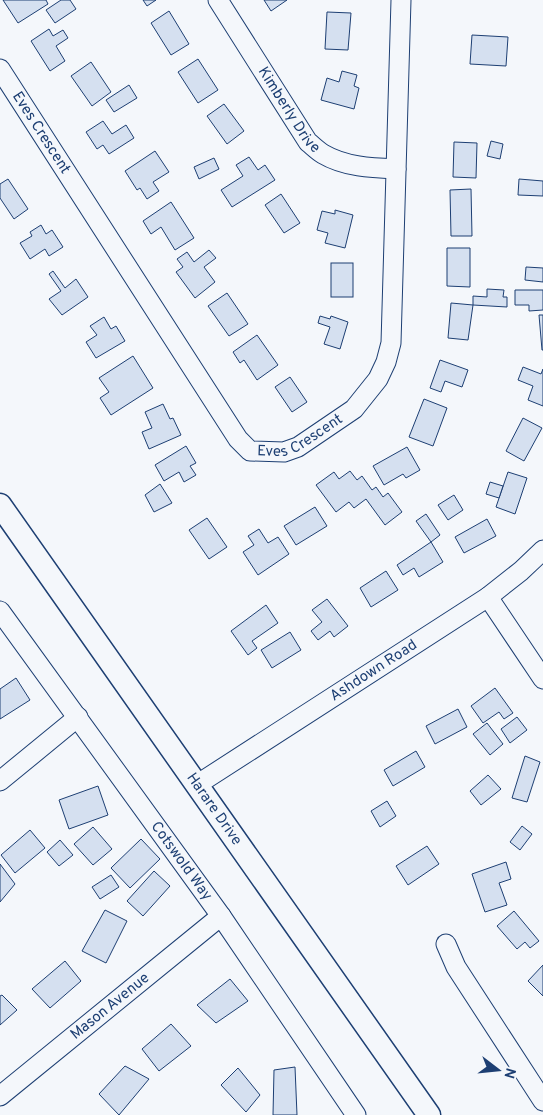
<svg xmlns="http://www.w3.org/2000/svg" width="543" height="1115" viewBox="0 0 543 1115" font-family="Overpass,sans-serif">
<style>
.building{fill:#d5e0f0;stroke:#1d3f73}
.lines{fill:none;stroke-linecap:round;stroke-linejoin:round}
.minor-casing{stroke:#1d3f73;stroke-width:21}
.major-casing{stroke:#1d3f73;stroke-width:25}
.minor{stroke:#f4f7fb;stroke-width:19}
.major{stroke:#f4f7fb;stroke-width:22}
.labels{text-anchor:middle;dominant-baseline:central;stroke-width:4;stroke-linejoin:round;paint-order:stroke}
.street-label{font-size:15px;fill:#1d3f73;stroke:#f4f7fb}
</style>
<rect width="100%" height="100%" fill="#f4f7fb"/>
<g class="building">
<polygon points="3,0 46,0 48,4 18,23"/>
<polygon points="61,0 70,0 76,9 55,23 46,10"/>
<polygon points="143,0 156,0 147,6"/>
<polygon points="264,0 287,0 271,11"/>
<polygon points="169,11 189,44 171,55 151,23"/>
<polygon points="327,12 351,13 348,50 325,49"/>
<polygon points="49,29 53,36 63,30 68,38 56,46 65,61 50,71 31,41"/>
<polygon points="472,35 508,37 506,66 470,64"/>
<polygon points="198,59 218,90 198,103 178,72"/>
<polygon points="91,62 111,92 92,106 71,76"/>
<polygon points="342,71 357,75 354,86 359,88 354,109 321,100 327,78 339,82"/>
<polygon points="129,85 137,98 114,112 106,100"/>
<polygon points="224,104 244,131 227,144 207,116"/>
<polygon points="103,121 112,134 126,125 134,138 109,154 103,145 97,149 86,132"/>
<polygon points="491,141 503,144 500,159 487,156"/>
<polygon points="454,142 477,143 476,178 453,177"/>
<polygon points="155,151 169,172 153,182 159,191 147,199 140,188 137,190 125,171"/>
<polygon points="249,157 258,170 265,165 275,180 232,207 221,190 243,176 236,165"/>
<polygon points="214,158 219,169 199,179 194,167"/>
<polygon points="8,179 28,209 14,219 0,198 0,184"/>
<polygon points="519,179 543,181 543,196 518,195"/>
<polygon points="471,189 472,236 451,236 450,190"/>
<polygon points="281,194 300,223 284,233 265,205"/>
<polygon points="171,202 194,238 175,250 161,227 151,234 143,221"/>
<polygon points="335,210 353,215 345,248 325,243 328,233 317,230 322,211 335,214"/>
<polygon points="41,225 46,234 52,230 63,247 49,256 45,249 30,259 20,243 32,236 30,232"/>
<polygon points="447,248 470,248 470,287 447,286"/>
<polygon points="209,250 216,258 204,267 215,282 195,298 176,272 183,267 177,259 187,252 194,262"/>
<rect x="331" y="263" width="22" height="34"/>
<polygon points="526,267 543,268 543,282 525,280"/>
<polygon points="53,271 65,288 76,279 88,297 62,315 49,299 61,291 49,274"/>
<polygon points="487,289 504,290 503,297 507,297 507,307 473,305 473,296 487,297"/>
<polygon points="515,290 543,290 543,310 529,311 529,305 515,305"/>
<polygon points="227,293 248,324 229,336 208,306"/>
<polygon points="451,303 473,305 468,340 448,338"/>
<polygon points="539,315 543,315 543,350 542,350"/>
<polygon points="320,316 330,319 331,316 348,322 340,349 324,344 330,327 318,323"/>
<polygon points="104,317 111,329 116,326 125,341 96,358 86,342 97,335 90,326"/>
<polygon points="257,335 278,365 257,380 244,360 240,363 233,352"/>
<polygon points="133,356 153,388 111,415 100,398 109,392 99,378"/>
<polygon points="440,360 468,370 462,387 445,381 441,392 430,388"/>
<polygon points="523,367 541,374 543,369 543,406 528,400 533,386 518,380"/>
<polygon points="290,377 307,402 292,412 275,387"/>
<polygon points="424,399 447,408 433,446 409,437"/>
<polygon points="163,404 170,419 173,418 181,435 149,449 142,432 152,428 145,412"/>
<polygon points="523,418 542,428 524,461 506,451"/>
<polygon points="186,446 196,463 190,466 196,475 184,482 179,472 164,481 155,465"/>
<polygon points="407,447 420,470 406,478 403,474 384,485 373,466"/>
<polygon points="350,471 357,480 362,476 372,490 376,487 383,497 388,493 402,512 385,525 366,499 354,508 349,502 336,512 316,485 334,472 339,479"/>
<polygon points="508,472 527,478 515,514 496,507"/>
<polygon points="490,482 503,486 499,498 486,494"/>
<polygon points="160,484 172,503 154,512 145,495"/>
<polygon points="454,495 463,510 448,520 438,505"/>
<polygon points="315,507 327,526 296,545 284,526"/>
<polygon points="426,514 440,535 431,542 416,521"/>
<polygon points="207,518 227,547 209,559 189,530"/>
<polygon points="487,519 496,536 464,553 455,537"/>
<polygon points="259,529 268,543 278,537 289,554 258,575 243,552 254,545 248,536"/>
<polygon points="431,542 443,562 419,577 414,568 403,575 397,565"/>
<polygon points="386,571 398,590 371,607 360,588"/>
<polygon points="327,599 348,626 334,637 330,631 318,640 311,631 322,622 312,610"/>
<polygon points="266,605 278,623 252,641 257,648 248,655 231,631"/>
<polygon points="290,632 301,650 272,668 261,650"/>
<polygon points="16,678 30,700 0,719 0,689"/>
<polygon points="495,688 513,713 504,719 499,712 483,723 471,706"/>
<polygon points="458,709 467,727 435,744 426,726"/>
<polygon points="517,717 527,730 510,743 501,729"/>
<polygon points="487,723 503,744 490,755 473,734"/>
<polygon points="416,751 425,767 393,786 384,770"/>
<polygon points="525,756 540,762 527,802 512,798"/>
<polygon points="488,775 501,789 481,805 470,791"/>
<polygon points="98,786 108,815 69,829 59,800"/>
<polygon points="387,801 396,816 380,827 371,811"/>
<polygon points="522,826 532,834 520,850 510,842"/>
<polygon points="93,827 112,849 93,865 74,844"/>
<polygon points="30,830 45,848 15,873 1,855"/>
<polygon points="141,839 160,859 130,888 111,868"/>
<polygon points="60,840 73,855 59,866 47,852"/>
<polygon points="427,846 439,864 408,885 396,866"/>
<polygon points="506,862 511,879 499,883 507,905 485,912 472,874"/>
<polygon points="0,864 15,884 0,902"/>
<polygon points="154,871 170,886 143,916 127,901"/>
<polygon points="111,875 119,887 100,899 92,887"/>
<polygon points="105,910 127,921 106,963 82,951"/>
<polygon points="514,911 539,941 530,948 525,942 517,949 497,926"/>
<polygon points="65,961 81,981 50,1008 32,989"/>
<polygon points="543,965 543,996 528,981"/>
<polygon points="230,979 248,1001 216,1023 197,1005"/>
<polygon points="2,995 17,1010 0,1025 0,996"/>
<polygon points="171,1024 191,1046 159,1071 142,1049"/>
<polygon points="125,1066 149,1079 119,1115 99,1094"/>
<polygon points="295,1067 297,1115 273,1115 274,1070"/>
<polygon points="238,1068 260,1095 246,1112 221,1085"/>
</g>
<g class="lines">
<defs>
<g id="minor">
<path id="s1" d="M218,0l90,142c5,4 10,9 15,12 22,13 49,14 73,15"/>
<path id="s2" d="M0,69l238,370 12,12 34,1 14,-5 56,-38 24,-30 8,-17 5,-19 10,-343"/>
<polyline points="488,597 543,679"/>
<path id="s3" d="M0,611l221,305 135,199"/>
<polyline points="0,781 78,717"/>
<path id="s4" d="M198,784l290,-187 33,-26 22,-21"/>
<polyline points="446,944 456,967 543,1101"/>
<path id="s5" d="M0,1096l221,-180"/>
</g>
<g id="major">
<path id="s6" d="M0,505l429,610"/>
</g>
</defs>
<use href="#minor" class="minor-casing"/>
<use href="#major" class="major-casing"/>
<use href="#minor" class="minor"/>
<use href="#major" class="major"/>
</g>
<g class="labels">
<g class="street-label">
<text stroke="none"><textPath href="#s1" startOffset="131">Kimberly Drive</textPath></text>
<text stroke="none"><textPath href="#s2" startOffset="76">Eves Crescent</textPath></text>
<text stroke="none"><textPath href="#s2" startOffset="511">Eves Crescent</textPath></text>
<text stroke="none"><textPath href="#s4" startOffset="209">Ashdown Road</textPath></text>
<text stroke="none"><textPath href="#s6" startOffset="372">Harare Drive</textPath></text>
<text stroke="none"><textPath href="#s3" startOffset="309">Cotswold Way</textPath></text>
<text stroke="none"><textPath href="#s5" startOffset="142">Mason Avenue</textPath></text>
</g>
</g>
<g transform="translate(498 1070) rotate(106)" stroke="#f4f7fb" stroke-width="4" paint-order="stroke">
<path d="M0-4L9 19L0 12L-9 19Z" fill="#1d3f73"/>
<text y="-8" font-size="14" font-weight="bold" text-anchor="middle" fill="#1d3f73">N</text>
</g>
</svg>
